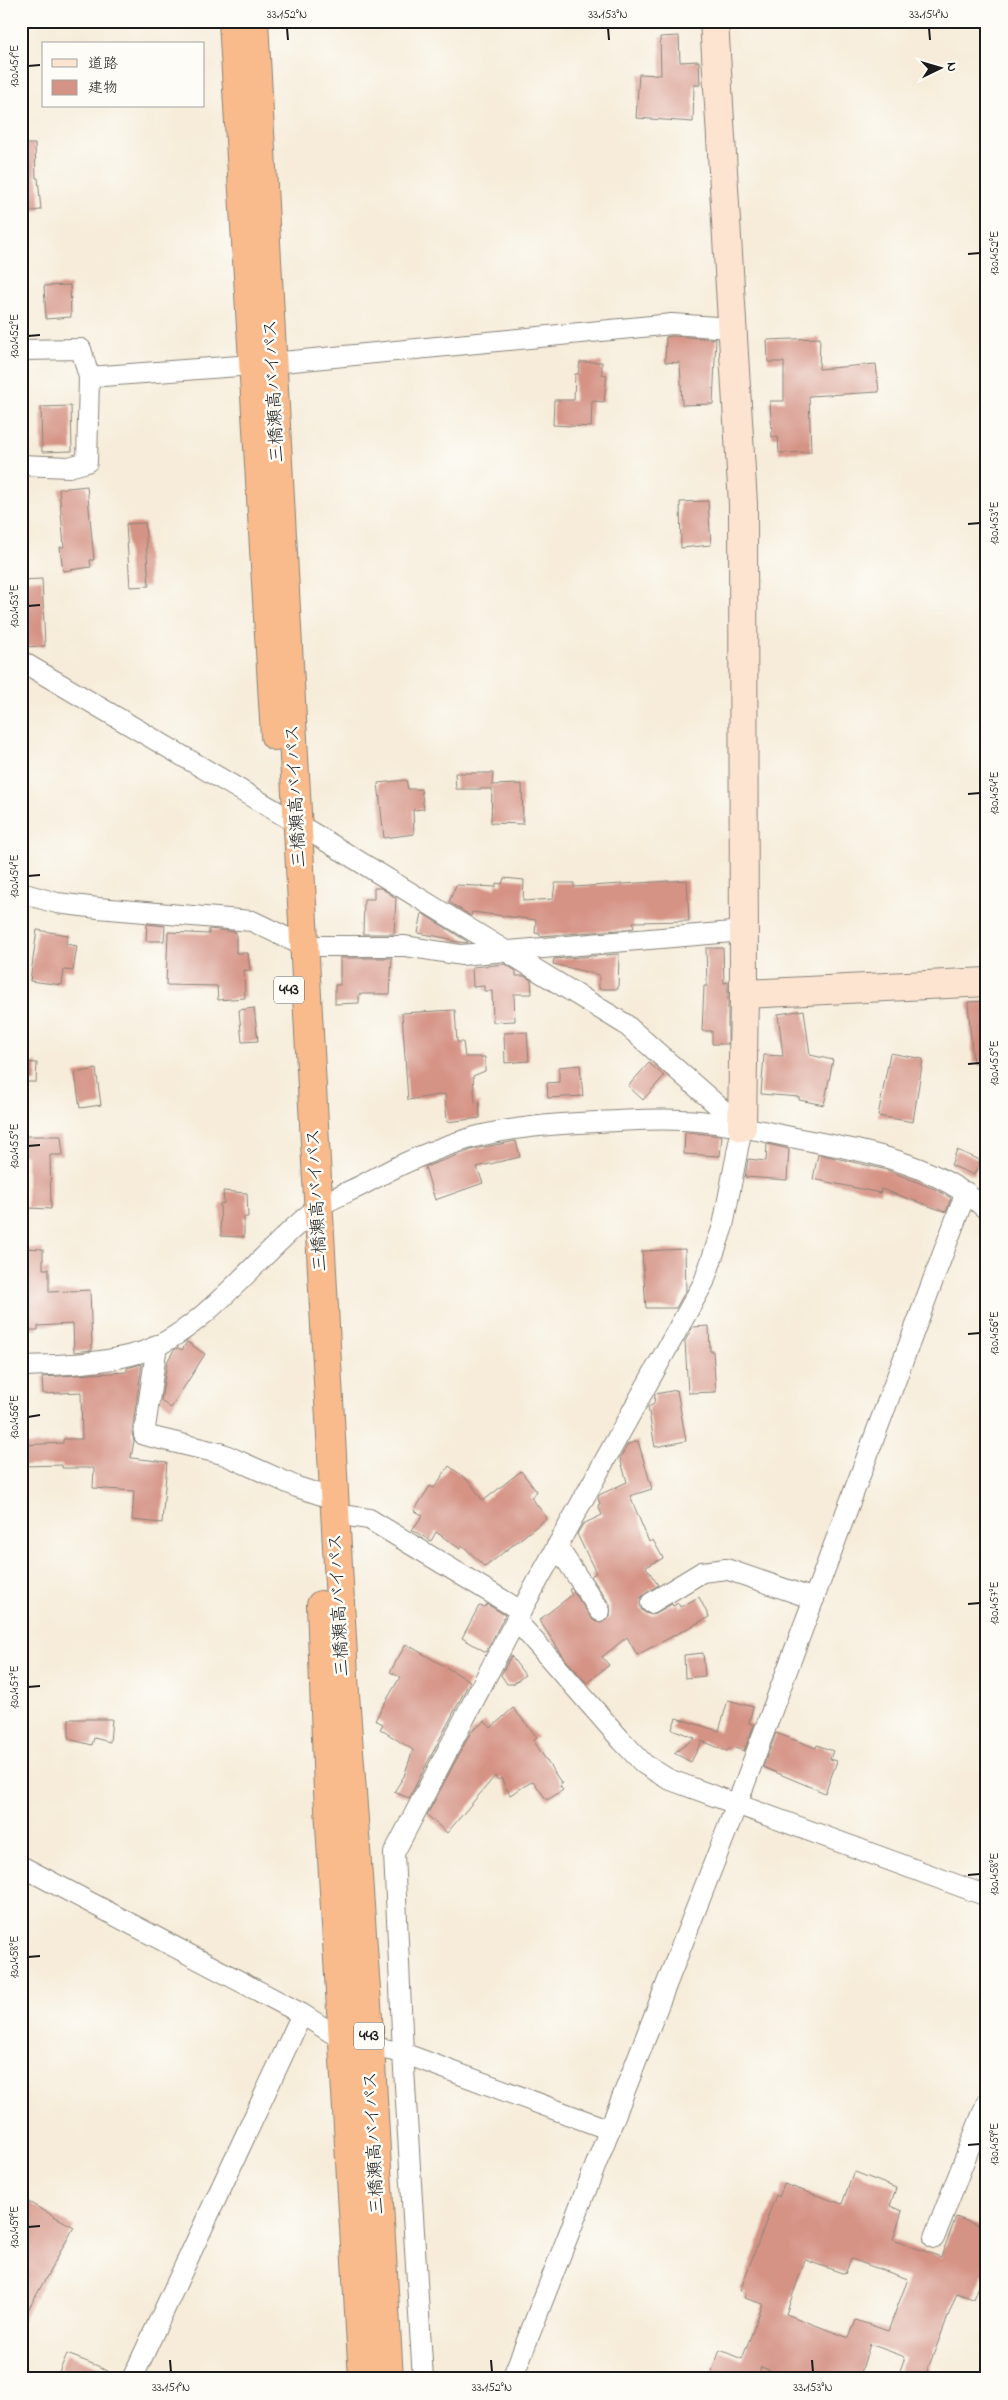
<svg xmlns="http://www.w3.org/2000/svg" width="1008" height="2400" viewBox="0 0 1008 2400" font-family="'Indie Flower','Klee One',sans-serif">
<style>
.building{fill:#d59385;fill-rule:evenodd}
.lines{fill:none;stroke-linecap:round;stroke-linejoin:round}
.street-casing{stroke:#89847a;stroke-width:22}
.secondary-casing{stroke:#89847a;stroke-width:30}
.highway-casing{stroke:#89847a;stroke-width:30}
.street{stroke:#fff;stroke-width:20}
.secondary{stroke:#fde4d1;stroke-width:28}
.highway{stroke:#fabb8c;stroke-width:28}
.ticks{fill:none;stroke:#1c1c1c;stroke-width:2}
.labels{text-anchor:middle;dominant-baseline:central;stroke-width:5;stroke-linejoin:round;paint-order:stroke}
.shield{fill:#fdfcf7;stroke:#605f5e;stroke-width:1}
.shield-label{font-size:16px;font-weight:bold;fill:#1c1c1c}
.street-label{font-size:18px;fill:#1c1c1c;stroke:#fdfcf7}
.neatline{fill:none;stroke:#1c1c1c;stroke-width:2}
.ticks-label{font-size:12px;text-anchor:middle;fill:#1c1c1c}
</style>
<rect width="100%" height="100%" fill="#fdfcf7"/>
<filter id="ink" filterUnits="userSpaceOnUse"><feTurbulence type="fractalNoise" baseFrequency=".02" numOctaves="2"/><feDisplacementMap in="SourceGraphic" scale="10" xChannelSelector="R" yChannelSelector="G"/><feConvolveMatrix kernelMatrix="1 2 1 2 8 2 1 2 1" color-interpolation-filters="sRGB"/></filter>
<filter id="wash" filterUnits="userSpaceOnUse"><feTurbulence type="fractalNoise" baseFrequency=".0096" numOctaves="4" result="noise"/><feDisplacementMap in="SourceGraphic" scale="20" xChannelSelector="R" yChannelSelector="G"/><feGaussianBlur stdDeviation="1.12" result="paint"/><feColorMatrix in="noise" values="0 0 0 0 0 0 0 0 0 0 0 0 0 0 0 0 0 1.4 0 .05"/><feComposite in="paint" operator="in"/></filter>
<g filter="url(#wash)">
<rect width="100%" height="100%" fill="#f6ecd9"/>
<g id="blocks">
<g class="building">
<polygon points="679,36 680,62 699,61 700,85 694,85 693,122 636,118 639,74 661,75 660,37"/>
<polygon points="21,144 35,144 36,178 38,178 41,210 21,212"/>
<polygon points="70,285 71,317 46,319 44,286"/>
<polygon points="672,336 716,339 713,404 682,405 680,363 665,362 666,337"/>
<polygon points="820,338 819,369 876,364 879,392 809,396 811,452 779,453 778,437 772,437 770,401 784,401 784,362 768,362 767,340"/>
<polygon points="580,362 602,362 602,374 607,375 604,402 592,401 591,427 553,425 554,400 574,400 575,374 578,374"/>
<polygon points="71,406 72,451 42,452 41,407"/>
<polygon points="87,486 94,560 90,560 91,567 63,571 60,547 64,547 59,489"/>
<polygon points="708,501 711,545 681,548 680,502"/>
<polygon points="145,523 149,586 130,587 126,524"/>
<polygon points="42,579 45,646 24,647 23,633 21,634 21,580"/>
<polygon points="455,773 493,773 492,785 522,784 523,824 491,823 492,789 456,789"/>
<polygon points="406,780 408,789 421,789 424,809 413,810 414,834 384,838 378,783"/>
<polygon points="504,878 524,880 523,901 553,899 555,883 574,883 574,887 687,880 689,921 633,922 634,928 619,930 540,936 540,934 535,933 536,920 472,912 471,916 449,902 456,885 496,887 496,883 502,884"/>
<polygon points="374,888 381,888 396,898 394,934 363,934 364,899 374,899"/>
<polygon points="422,913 468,942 468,943 451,941 451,939 418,933"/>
<polygon points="147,924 165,926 164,941 146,941"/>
<polygon points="209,929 236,932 236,953 248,953 250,971 244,970 245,998 218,1000 217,986 166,985 168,932 209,934"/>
<polygon points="37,930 68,935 66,944 77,946 73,971 64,970 62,985 30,981"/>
<polygon points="706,948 723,948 724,983 728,982 728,1044 712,1044 712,1031 702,1031 704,986 707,986"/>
<polygon points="619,954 618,989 599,989 599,975 553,964 554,959"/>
<polygon points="340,958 392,958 390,994 359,994 359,1003 335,1004 335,985 340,985"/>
<polygon points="505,964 516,971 516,976 524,976 531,980 532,994 514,994 515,1021 493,1022 492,991 484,991 484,986 473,987 472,967"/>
<polygon points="987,1001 987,1062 973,1063 968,1002"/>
<polygon points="254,1008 258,1041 242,1042 239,1010"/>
<polygon points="455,1010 457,1042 463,1042 465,1057 485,1057 485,1071 473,1076 475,1103 479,1102 480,1118 447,1122 445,1094 408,1100 402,1013"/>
<polygon points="804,1010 810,1055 833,1060 824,1105 799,1100 799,1097 761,1094 764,1055 783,1056 778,1014"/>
<polygon points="527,1032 529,1061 505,1063 504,1033"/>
<polygon points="890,1053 923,1059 913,1122 878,1116"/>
<polygon points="21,1062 37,1063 36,1082 21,1082"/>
<polygon points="649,1063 664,1076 643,1100 628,1086"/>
<polygon points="580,1065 583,1096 548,1098 547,1083 559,1082 559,1067"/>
<polygon points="96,1069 101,1105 80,1108 75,1073"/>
<polygon points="685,1132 722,1136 720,1156 684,1154"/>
<polygon points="21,1136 61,1136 63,1155 50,1155 51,1209 27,1208 27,1155 21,1155"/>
<polygon points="516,1141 520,1157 477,1167 483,1183 435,1200 425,1167 474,1149"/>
<polygon points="767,1144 789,1149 787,1180 745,1177 748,1159 766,1161"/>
<polygon points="957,1150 980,1160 974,1175 951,1165"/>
<polygon points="818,1154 887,1170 935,1189 951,1198 946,1212 881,1189 880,1193 813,1179"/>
<polygon points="223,1191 247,1193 248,1217 244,1217 244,1237 221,1236 220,1204 224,1203"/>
<polygon points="21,1248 43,1249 43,1269 49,1269 49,1292 90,1290 92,1350 74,1352 73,1324 38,1326 38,1330 21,1330"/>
<polygon points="685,1249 686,1290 676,1308 646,1308 642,1251"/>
<polygon points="709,1326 710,1351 713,1351 716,1392 688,1393 685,1341 693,1327"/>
<polygon points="187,1342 205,1354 171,1408 161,1401 167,1362 174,1350 178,1348 182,1350"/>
<polygon points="142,1364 132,1433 134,1441 131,1458 167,1462 162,1523 132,1520 134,1491 93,1488 94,1468 62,1468 62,1465 24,1466 23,1445 63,1443 63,1439 82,1439 81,1392 43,1394 42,1377 127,1372 127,1368"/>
<polygon points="677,1390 686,1441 655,1447 648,1407 654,1404 655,1394"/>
<polygon points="638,1441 652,1489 630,1496 649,1542 653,1540 663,1558 646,1567 658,1585 641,1597 641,1609 645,1613 652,1615 672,1604 673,1606 678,1603 680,1607 699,1597 709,1617 637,1655 627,1637 602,1657 609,1665 587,1683 566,1660 539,1620 572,1595 569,1590 571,1588 594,1621 601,1623 610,1617 610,1605 591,1576 596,1573 577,1534 583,1524 602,1515 598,1505 600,1504 598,1498 599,1495 627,1482 620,1458 628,1444"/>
<polygon points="449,1466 470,1482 483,1501 521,1471 537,1492 531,1497 547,1518 485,1567 462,1545 460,1549 436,1532 431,1541 412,1530 423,1515 414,1511 430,1486 434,1488"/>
<polygon points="487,1604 505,1615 486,1652 462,1638 479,1606 485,1607"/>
<polygon points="406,1644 470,1681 409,1798 394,1792 404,1776 413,1750 380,1729 383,1724 375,1720 400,1677 390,1672"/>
<polygon points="703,1653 705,1676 685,1678 684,1655"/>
<polygon points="511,1656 525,1675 513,1684 507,1684 501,1675"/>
<polygon points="728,1700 753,1707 749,1723 754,1725 744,1751 732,1747 727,1751 702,1741 691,1762 674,1753 695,1738 672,1729 676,1718 719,1731"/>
<polygon points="513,1708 537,1737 533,1740 562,1784 560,1786 563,1790 547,1800 533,1781 510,1795 501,1778 498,1780 495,1776 447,1833 427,1815 471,1732 485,1721 491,1728"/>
<polygon points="69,1719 112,1719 110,1742 94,1738 92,1745 69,1739"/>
<polygon points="776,1733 816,1748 817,1745 833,1751 830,1759 837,1761 825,1793 763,1767"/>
<path d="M855,2172l41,16 -6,18 12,5 -9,29 48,17 15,-40 31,12v35l-14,35 -16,-6 -33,86h-27l8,-22 -35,-13 -11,35h-63l-35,-12 -4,12h-48l11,-29 22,9 21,-55 -19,-6 2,-5 -6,-2 36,-96 3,2 5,-13 58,20 11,-31zM851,2259l57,20 -20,52 -32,-11 -7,18 -63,-24 19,-54 40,14z"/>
<polygon points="21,2198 74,2227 21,2323"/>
<polygon points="67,2354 98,2366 120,2379 56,2379"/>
</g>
</g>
</g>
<g filter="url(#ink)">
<use href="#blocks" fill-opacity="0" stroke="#89847a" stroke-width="1"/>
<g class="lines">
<defs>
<g id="street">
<polyline points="21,350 81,349 89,377 87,462 69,467 21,465"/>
<polyline points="89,377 252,365 672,324 731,328"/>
<polyline points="21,661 298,824 625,1024 742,1127"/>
<polyline points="21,893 57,903 98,908 252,921 304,946 405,946 461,955 744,931"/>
<polyline points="157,1345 144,1435 223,1454 297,1487 334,1499"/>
<path d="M21,1366c41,-1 82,-2 121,-14 62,-20 122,-104 175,-144 14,-10 32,-16 47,-24 34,-19 69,-35 107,-46 41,-11 84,-14 126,-16 28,-1 57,-4 85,-2 33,1 67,8 99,15 76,16 146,22 206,75"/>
<polyline points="335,1514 369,1519 521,1611"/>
<polyline points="557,1546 600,1611"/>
<polyline points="651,1603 702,1572 726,1569 814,1599"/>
<polyline points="516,1620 622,1741 644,1764 668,1779 987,1896"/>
<polyline points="21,1866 302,2014 343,2040 403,2053 610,2130"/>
<polyline points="934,2238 987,2102"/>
<polyline points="132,2379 302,2014"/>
<polyline points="423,2379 403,2053 394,1853 516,1620 704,1282 723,1226 742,1127"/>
<polyline points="512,2379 737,1804 966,1192"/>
</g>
<g id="secondary">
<polyline points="714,21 743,504 744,994 742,1127"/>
<polyline points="744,994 987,982"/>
</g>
<g id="highway">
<polyline points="233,21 275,736"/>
<polyline points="254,21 345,1694 370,2046 389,2379"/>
<polyline points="321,1605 328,1791 363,2379"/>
</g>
</defs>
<use href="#street" class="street-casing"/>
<use href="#secondary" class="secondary-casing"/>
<use href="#highway" class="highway-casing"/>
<use href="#street" class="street"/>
<use href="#secondary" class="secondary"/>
<use href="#highway" class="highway"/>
</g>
</g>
<path class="ticks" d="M287,28l1,12M608,28l1,12M929,28l1,12M28,66l12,-1M968,254l12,-1M28,336l12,-1M968,524l12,-1M28,606l12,-1M968,794l12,-1M28,876l12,-1M968,1064l12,-1M28,1146l12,-1M968,1334l12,-1M28,1417l12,-2M968,1604l12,-1M28,1687l12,-1M968,1875l12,-1M28,1957l12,-1M968,2145l12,-1M28,2227l12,-1M170,2360l1,12M491,2360l1,12M812,2360l1,12"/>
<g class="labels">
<g class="shield">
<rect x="274" y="976.5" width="30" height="27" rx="4"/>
<rect x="354" y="2022.5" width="30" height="27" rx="4"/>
</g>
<g class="shield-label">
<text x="289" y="990">443</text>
<text x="369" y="2036">443</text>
</g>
<g class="street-label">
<text transform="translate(275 391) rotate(-93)">三橋瀬高バイパス</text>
<text transform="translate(297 796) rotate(-93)">三橋瀬高バイパス</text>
<text transform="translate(318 1200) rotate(-93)">三橋瀬高バイパス</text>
<text transform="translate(340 1605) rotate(-93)">三橋瀬高バイパス</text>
<text transform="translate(375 2143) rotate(-93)">三橋瀬高バイパス</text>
</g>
</g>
<rect width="1008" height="2400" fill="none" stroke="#fdfcf7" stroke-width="55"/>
<rect x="42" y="42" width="162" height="65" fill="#fdfcf7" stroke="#a3a29f"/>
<rect x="52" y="59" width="25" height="8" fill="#fde4d1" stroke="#a3a29f"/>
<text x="88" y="68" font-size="15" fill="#1c1c1c">道路</text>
<rect x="52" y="80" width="25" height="15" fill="#d59385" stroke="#a3a29f"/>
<text x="88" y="92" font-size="15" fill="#1c1c1c">建物</text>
<g transform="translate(940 68) rotate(85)" stroke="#fdfcf7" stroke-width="4" paint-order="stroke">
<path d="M0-4L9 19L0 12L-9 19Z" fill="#1c1c1c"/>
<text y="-8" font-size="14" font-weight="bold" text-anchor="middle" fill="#1c1c1c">N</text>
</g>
<rect x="28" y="28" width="952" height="2344" class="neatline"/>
<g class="ticks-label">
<text x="287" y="18">33.152°N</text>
<text x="608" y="18">33.153°N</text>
<text x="929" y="18">33.154°N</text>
<text transform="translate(14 66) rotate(-90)" y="4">130.451°E</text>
<text transform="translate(994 253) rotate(-90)" y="4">130.452°E</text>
<text transform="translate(14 336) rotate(-90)" y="4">130.452°E</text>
<text transform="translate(994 523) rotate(-90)" y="4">130.453°E</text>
<text transform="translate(14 606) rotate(-90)" y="4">130.453°E</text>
<text transform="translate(994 793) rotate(-90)" y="4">130.454°E</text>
<text transform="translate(14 876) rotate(-90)" y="4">130.454°E</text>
<text transform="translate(994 1063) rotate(-90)" y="4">130.455°E</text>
<text transform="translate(14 1146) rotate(-90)" y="4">130.455°E</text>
<text transform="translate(994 1333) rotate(-90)" y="4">130.456°E</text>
<text transform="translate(14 1417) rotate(-90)" y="4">130.456°E</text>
<text transform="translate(994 1603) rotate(-90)" y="4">130.457°E</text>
<text transform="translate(14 1687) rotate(-90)" y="4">130.457°E</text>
<text transform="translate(994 1874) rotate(-90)" y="4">130.458°E</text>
<text transform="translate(14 1957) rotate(-90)" y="4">130.458°E</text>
<text transform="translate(994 2144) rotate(-90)" y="4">130.459°E</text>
<text transform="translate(14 2227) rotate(-90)" y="4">130.459°E</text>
<text x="171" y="2391">33.151°N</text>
<text x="492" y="2391">33.152°N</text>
<text x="813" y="2391">33.153°N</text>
</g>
</svg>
